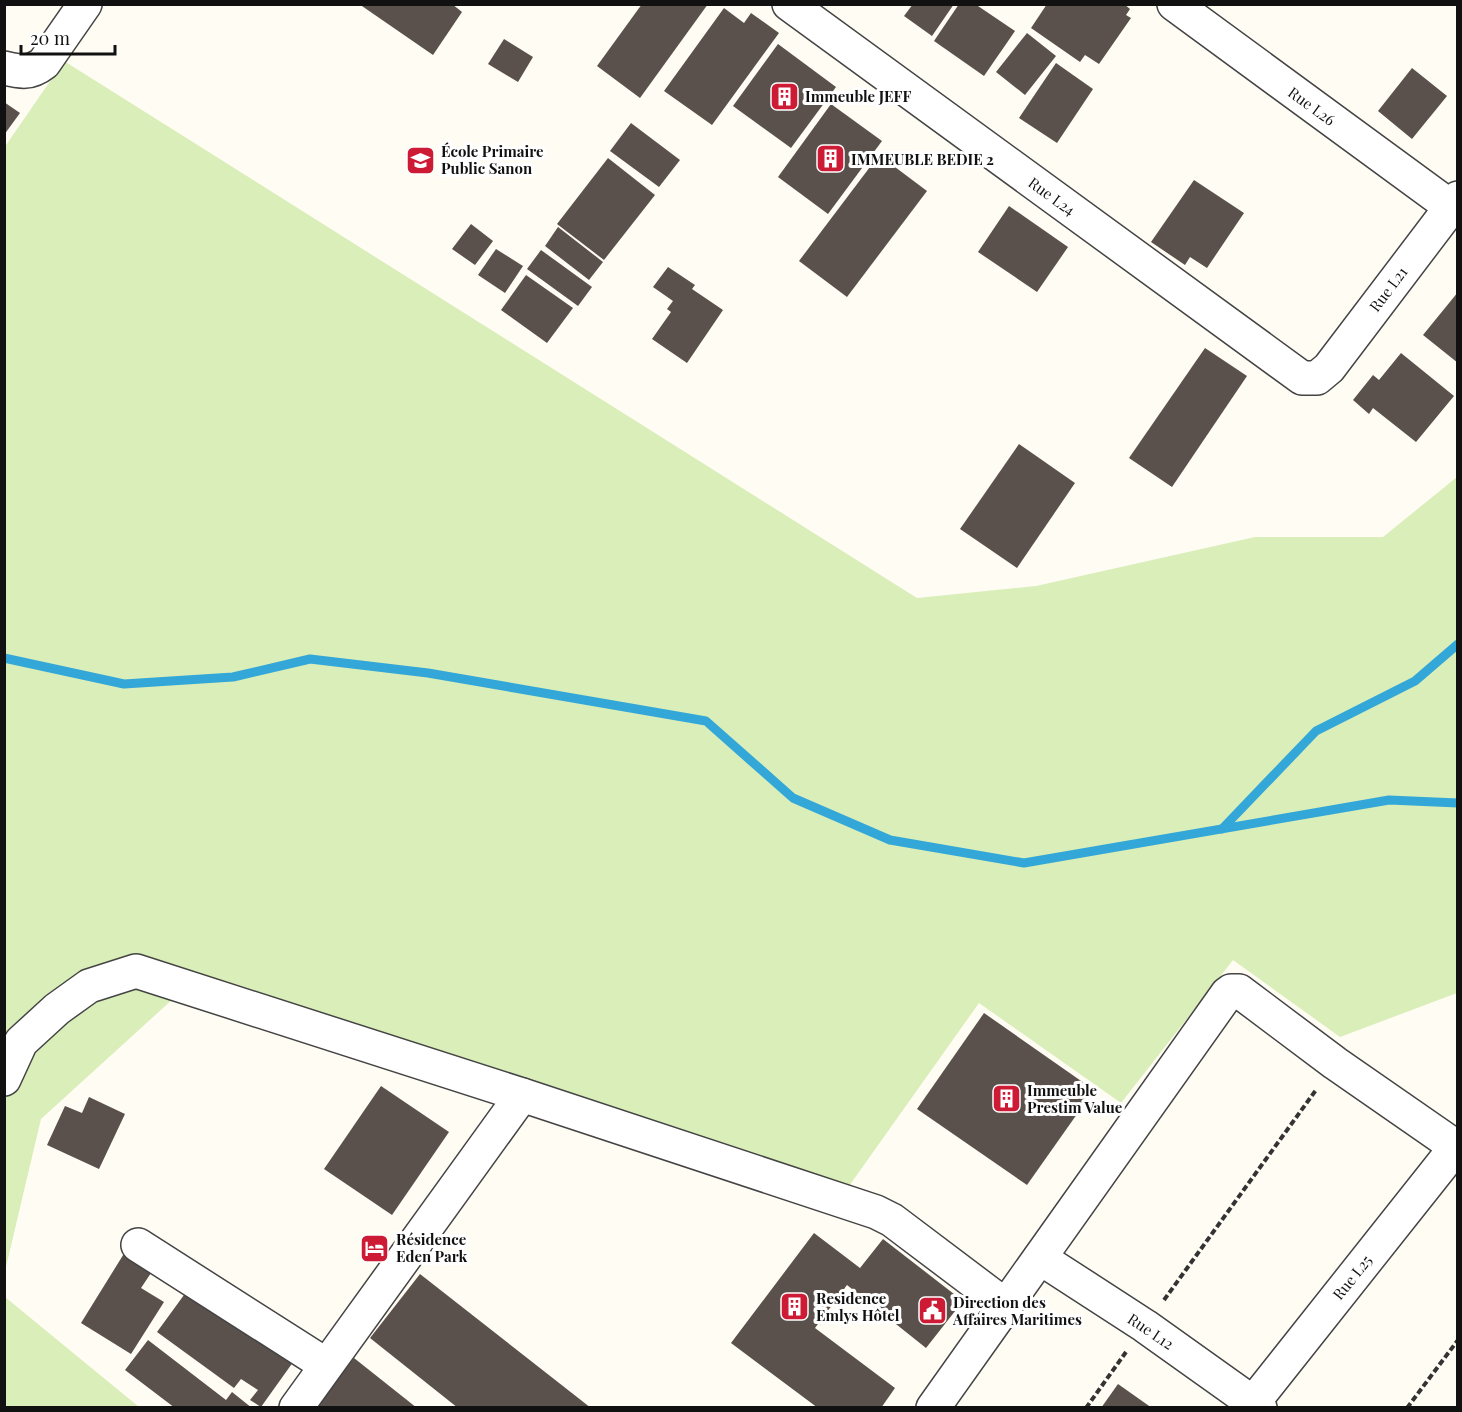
<svg xmlns="http://www.w3.org/2000/svg" width="1462" height="1412" viewBox="0 0 1462 1412" font-family="'Playfair Display',serif">
<style>
.green{fill:#daeeb9}
.lines{fill:none;stroke-linecap:round;stroke-linejoin:round}
.stream{stroke:#34a7d9;stroke-width:9}
.building{fill:#5a504c}
.street-casing{stroke:#444;stroke-width:36}
.path{stroke:#333;stroke-width:4;stroke-dasharray:6 3;stroke-linecap:butt}
.street{stroke:#fff;stroke-width:33}
.labels{text-anchor:middle;dominant-baseline:central;stroke-width:6;stroke-linejoin:round;paint-order:stroke}
.poi-label{font-size:15px;font-weight:bold;fill:#111;stroke:#fff;text-anchor:start}
.street-label{font-size:15px;fill:#111;stroke:#fff}
</style>
<rect width="100%" height="100%" fill="#fffcf4"/>
<g class="green">
<polygon points="64,61 917,598 1036,586 1255,537 1383,537 1457,477 1457,993 1340,1037 1233,960 1121,1103 979,1003 832,1210 174,998 41,1119 5,1271 4,148"/>
<polygon points="4,1297 5,1297 139,1407 5,1407"/>
</g>
<g class="lines">
<g class="stream">
<polyline points="4,658 124,684 233,677 310,659 428,673 706,721 793,798 890,840 1024,863 1389,800 1458,803"/>
<polyline points="1222,829 1316,731 1415,681 1458,644"/>
</g>
</g>
<g class="building">
<polygon points="359,4 452,4 462,12 433,55"/>
<polygon points="642,4 708,4 640,98 597,66"/>
<polygon points="913,4 954,4 932,36 904,16"/>
<polygon points="959,4 975,4 1015,31 984,76 934,41"/>
<polygon points="1047,4 1124,4 1130,9 1126,15 1131,18 1099,64 1085,55 1080,62 1031,28"/>
<polygon points="724,8 744,23 751,13 779,33 712,125 664,91"/>
<polygon points="1027,33 1056,56 1025,95 996,72"/>
<polygon points="504,39 533,57 518,82 488,64"/>
<polygon points="778,44 836,87 791,148 733,106"/>
<polygon points="1056,63 1093,89 1057,143 1019,118"/>
<polygon points="1412,68 1447,96 1412,139 1378,111"/>
<polygon points="4,102 20,113 4,135"/>
<polygon points="831,104 882,141 828,214 778,177"/>
<polygon points="631,123 680,160 659,187 610,151"/>
<polygon points="879,155 927,191 847,297 799,261"/>
<polygon points="608,158 655,195 604,260 557,224"/>
<polygon points="1194,180 1244,213 1207,268 1190,257 1185,265 1151,242"/>
<polygon points="1009,206 1068,247 1037,292 978,252"/>
<polygon points="471,224 493,241 475,265 452,249"/>
<polygon points="558,227 603,262 589,280 545,246"/>
<polygon points="496,249 523,266 505,293 478,275"/>
<polygon points="541,250 592,287 578,306 527,269"/>
<polygon points="668,267 695,285 692,289 723,310 687,363 652,339 671,312 667,309 673,301 653,287"/>
<polygon points="526,275 573,308 547,343 501,310"/>
<polygon points="1458,292 1458,363 1423,335"/>
<polygon points="1205,348 1247,376 1172,487 1129,458"/>
<polygon points="1401,353 1454,396 1416,442 1373,408 1369,414 1353,400 1373,375 1379,380"/>
<polygon points="1019,444 1075,483 1017,568 960,529"/>
<polygon points="984,1013 1094,1090 1027,1185 917,1109"/>
<polygon points="381,1086 449,1132 392,1215 324,1169"/>
<polygon points="89,1097 125,1114 99,1169 47,1145 65,1106 82,1113"/>
<polygon points="814,1233 860,1268 883,1239 963,1301 926,1348 847,1285 815,1328 895,1388 881,1408 818,1408 731,1343"/>
<polygon points="125,1252 153,1270 141,1288 164,1302 131,1354 81,1323"/>
<polygon points="420,1274 591,1408 458,1408 370,1338"/>
<polygon points="192,1284 296,1358 261,1407 250,1400 258,1390 241,1379 234,1388 157,1332"/>
<polygon points="148,1340 226,1400 232,1392 252,1408 175,1408 125,1370"/>
<polygon points="354,1358 417,1408 315,1408"/>
<polygon points="1118,1384 1152,1408 1101,1408"/>
</g>
<g class="lines">
<defs>
<g id="street">
<polyline points="789,4 1302,378 1317,378 1329,368 1458,198"/>
<polyline points="1174,4 1451,207"/>
<path d="M4,68c17,4 26,6 40,-5l41,-59"/>
<polyline points="4,1079 21,1042 57,1009 89,986 136,971 522,1095 876,1212 892,1220 1006,1306"/>
<polyline points="138,1245 326,1365"/>
<polyline points="1040,1258 1145,1326 1260,1408"/>
<polyline points="296,1408 522,1095"/>
<polyline points="933,1408 1227,994 1231,991 1239,991 1335,1063 1456,1147"/>
<polyline points="1249,1408 1456,1147"/>
</g>
</defs>
<use href="#street" class="street-casing"/>
<g class="path">
<polyline points="1164,1300 1316,1090"/>
<polyline points="1086,1408 1126,1352"/>
<polyline points="1407,1408 1458,1340"/>
</g>
<use href="#street" class="street"/>
</g>
<defs>
<symbol id="building-square" viewBox="-11 -11 22 22"><rect x="-9" y="-9" width="18" height="18" rx="4" fill="#ce1b35" stroke="#fff"/><path d="M-4-6H4V6H1V3H-1V6H-4ZM-2.5-4.3h1.7v1.8h-1.7ZM.8-4.3h1.7v1.8H.8ZM-2.5-1h1.7V.8h-1.7ZM.8-1h1.7V.8H.8Z" fill="#fff"/></symbol>
<symbol id="school-square" viewBox="-11 -11 22 22"><rect x="-9" y="-9" width="18" height="18" rx="4" fill="#ce1b35" stroke="#fff"/><path d="M0-5L7-2L0 1L-7-2ZM-4 1L0 2.5L4 1V4Q0 6-4 4Z" fill="#fff"/></symbol>
<symbol id="hotel-square" viewBox="-11 -11 22 22"><rect x="-9" y="-9" width="18" height="18" rx="4" fill="#ce1b35" stroke="#fff"/><path d="M-6-4.5h1.5V1H6V5H4.5V3h-9V5H-6ZM-4 0a1.8 1.8 0 1 1 3.6 0ZM.5 0V-2.5h3Q6-2.5 6 0Z" fill="#fff"/></symbol>
<symbol id="civic-square" viewBox="-11 -11 22 22"><rect x="-9" y="-9" width="18" height="18" rx="4" fill="#ce1b35" stroke="#fff"/><path d="M-.6-6.5H3V-4.5H.6V-3L4-1V1h2V6H-6V1h2V-1L-.6-3ZM-1.2 2.5V6h2.4V2.5Z" fill="#fff"/></symbol>
</defs>
<g fill-rule="evenodd">
<use href="#building-square" x="768" y="80" width="33" height="33"/>
<use href="#building-square" x="814" y="142" width="33" height="33"/>
<use href="#school-square" x="404" y="144" width="33" height="33"/>
<use href="#building-square" x="990" y="1082" width="33" height="33"/>
<use href="#hotel-square" x="358" y="1232" width="33" height="33"/>
<use href="#building-square" x="778" y="1290" width="33" height="33"/>
<use href="#civic-square" x="916" y="1294" width="33" height="33"/>
</g>
<g class="labels">
<g class="poi-label">
<text x="805" y="96">Immeuble JEFF</text>
<text x="441" y="151">École Primaire<tspan x="441" dy="17">Public Sanon</tspan></text>
<text x="851" y="159">IMMEUBLE BEDIE 2</text>
<text x="1027" y="1090">Immeuble<tspan x="1027" dy="17">Prestim Value</tspan></text>
<text x="396" y="1239">Résidence<tspan x="396" dy="17">Eden Park</tspan></text>
<text x="816" y="1298">Residence<tspan x="816" dy="17">Emlys Hôtel</tspan></text>
<text x="953" y="1302">Direction des<tspan x="953" dy="17">Affaires Maritimes</tspan></text>
</g>
<g class="street-label">
<text transform="translate(1312 106) rotate(36)">Rue L26</text>
<text transform="translate(1052 196) rotate(36)">Rue L24</text>
<text transform="translate(1388 289) rotate(-53)">Rue L21</text>
<text transform="translate(1352 1277) rotate(-51)">Rue L25</text>
<text transform="translate(1151 1331) rotate(34)">Rue L12</text>
</g>
</g>
<rect width="1462" height="1412" fill="none" stroke="#111111" stroke-width="12"/>
<path d="M21 45v9h94v-9" fill="none" stroke="#111111" stroke-width="3"/>
<text x="30" y="45" font-size="18" fill="#111111" stroke="#ffffff" stroke-width="4.5" paint-order="stroke">20 m</text>
</svg>
